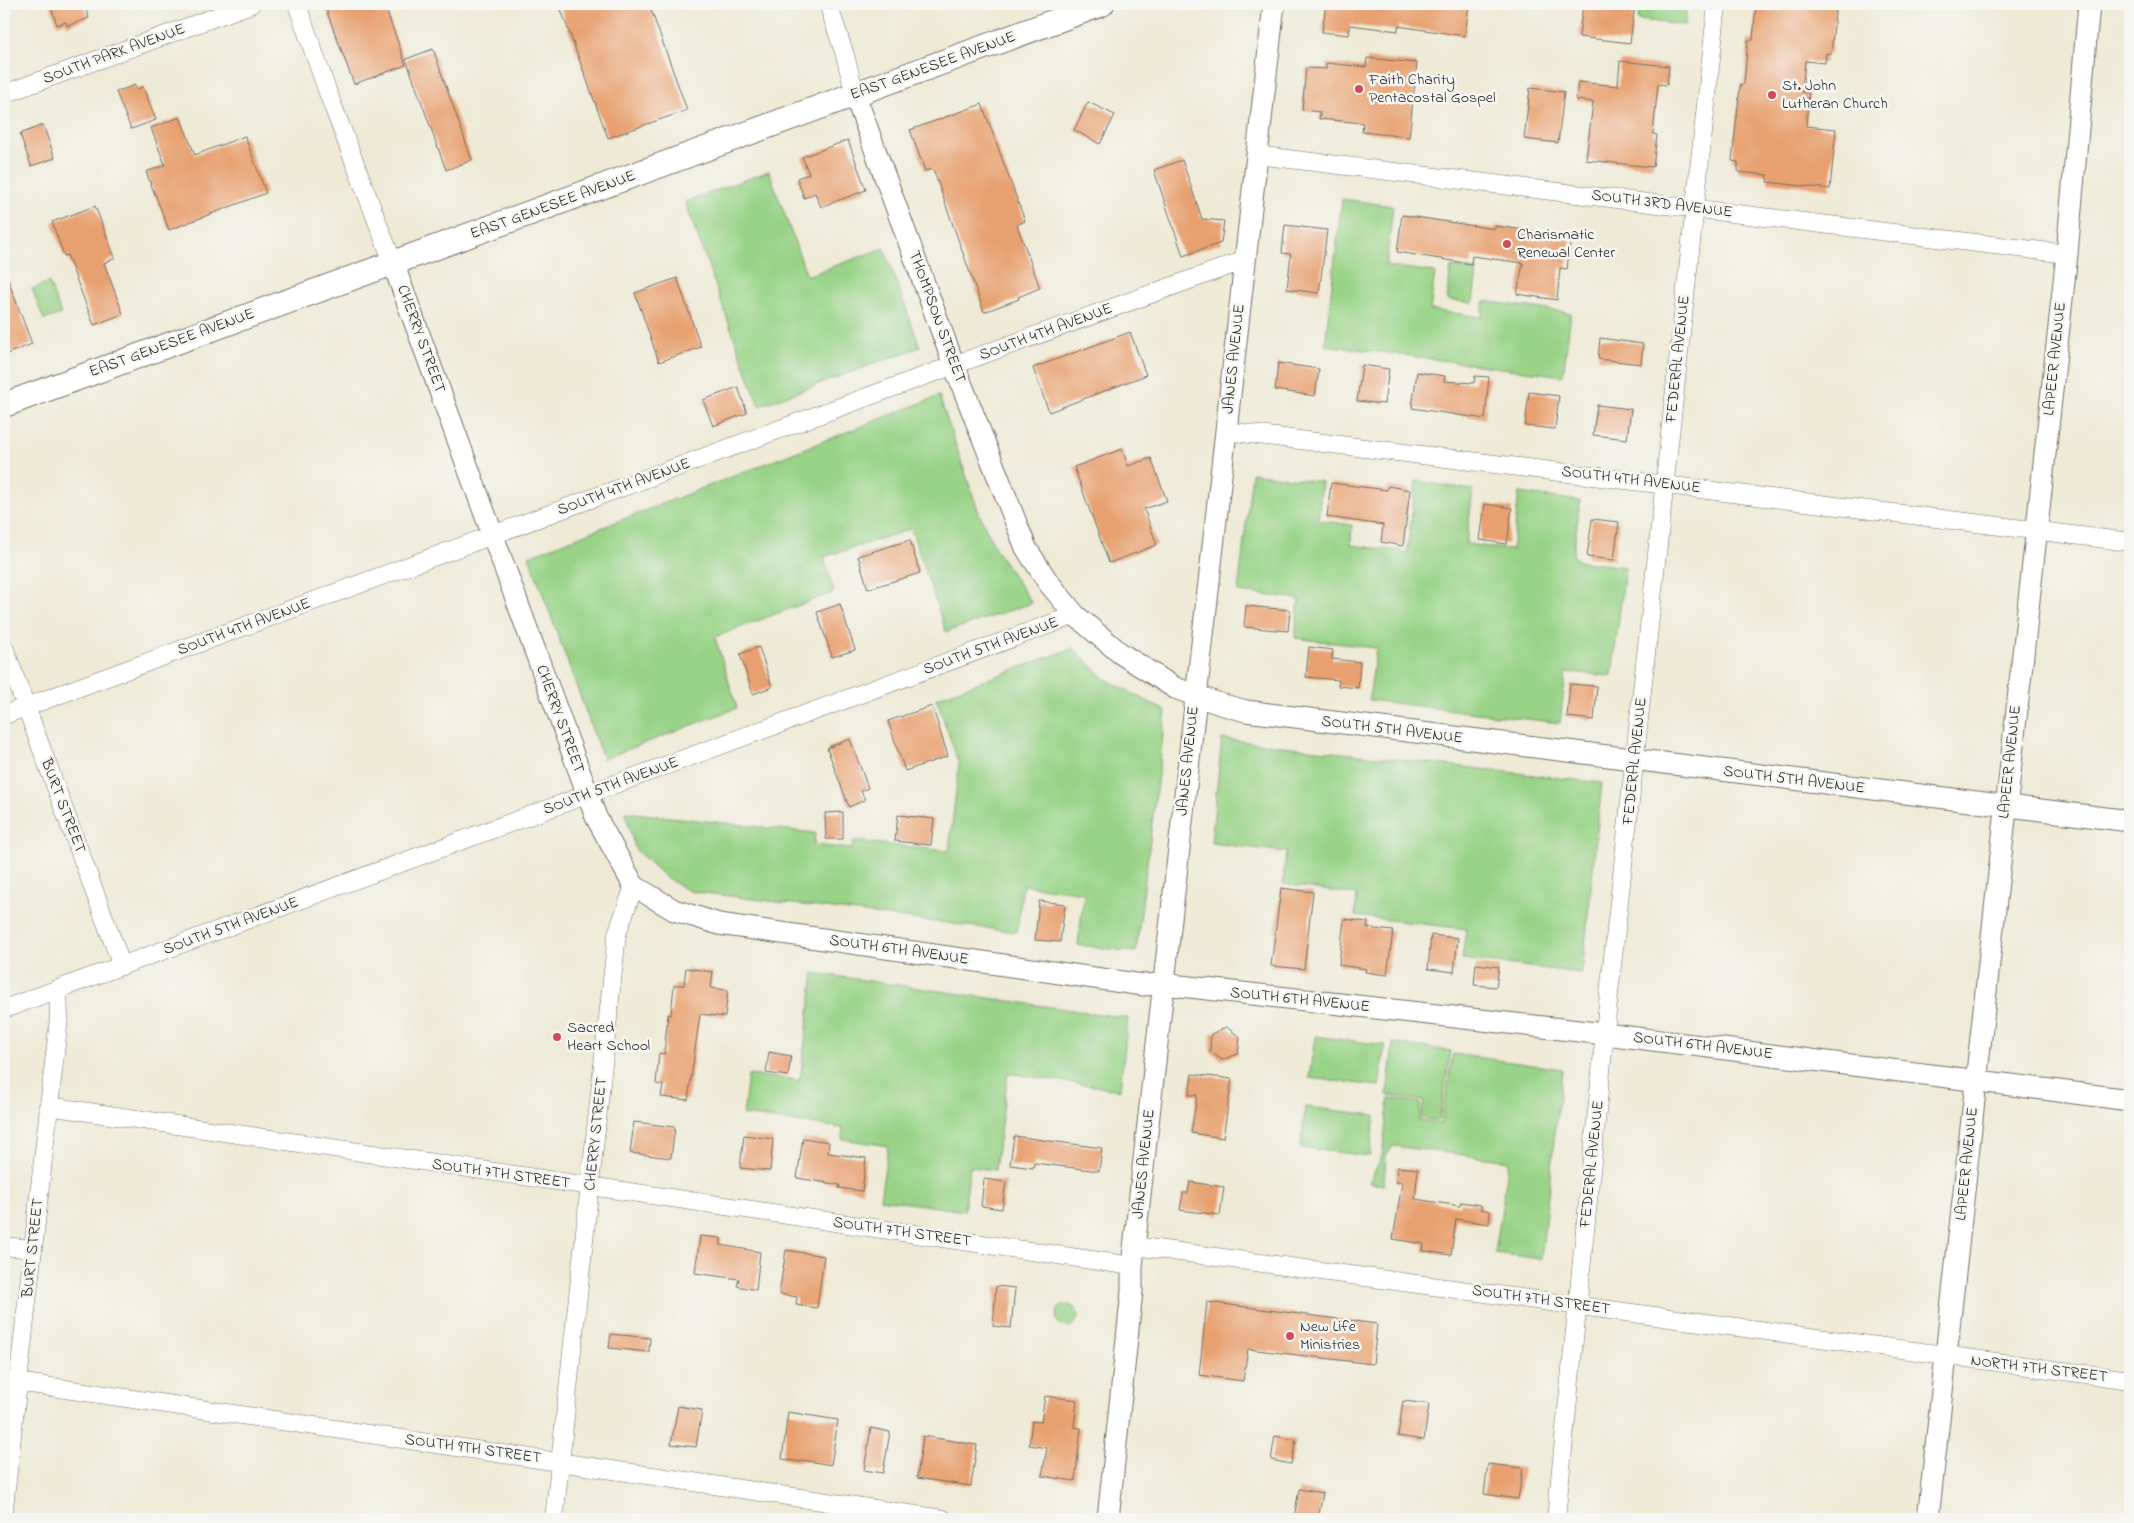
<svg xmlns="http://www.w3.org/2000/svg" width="2134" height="1523" viewBox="0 0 2134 1523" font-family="'Indie Flower',sans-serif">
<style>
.green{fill:#98d387;stroke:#627f59}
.building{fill:#e8a070}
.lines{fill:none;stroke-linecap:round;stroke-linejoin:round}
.minor-casing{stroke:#6f6e66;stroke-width:19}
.tertiary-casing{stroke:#6f6e66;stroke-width:23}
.secondary-casing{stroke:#6f6e66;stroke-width:26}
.minor{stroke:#fff;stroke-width:18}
.tertiary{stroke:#fff;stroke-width:21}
.secondary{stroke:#fff;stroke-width:24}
.poi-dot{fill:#d1495b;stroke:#f6f6f2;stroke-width:2}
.labels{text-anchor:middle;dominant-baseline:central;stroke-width:5;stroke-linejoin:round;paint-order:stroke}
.street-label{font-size:16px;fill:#2b2b2b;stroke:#f6f6f2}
.poi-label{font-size:16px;fill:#2b2b2b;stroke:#f6f6f2;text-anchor:start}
</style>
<rect width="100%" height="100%" fill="#f6f6f2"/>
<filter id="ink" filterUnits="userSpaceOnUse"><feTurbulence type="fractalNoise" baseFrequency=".02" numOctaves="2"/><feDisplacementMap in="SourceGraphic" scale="10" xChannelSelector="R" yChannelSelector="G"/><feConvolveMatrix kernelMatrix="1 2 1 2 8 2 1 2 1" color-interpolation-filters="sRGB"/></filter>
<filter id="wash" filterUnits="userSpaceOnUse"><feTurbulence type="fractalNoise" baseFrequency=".0096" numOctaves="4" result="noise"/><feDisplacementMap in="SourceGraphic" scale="20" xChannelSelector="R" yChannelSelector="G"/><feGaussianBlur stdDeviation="1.12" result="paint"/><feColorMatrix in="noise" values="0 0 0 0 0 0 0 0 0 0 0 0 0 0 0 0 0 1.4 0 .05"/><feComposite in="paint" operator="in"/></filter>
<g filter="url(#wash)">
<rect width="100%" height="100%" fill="#eeead5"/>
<g class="green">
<polygon points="1640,4 1687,4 1685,25 1638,20"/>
<polygon points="769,171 807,276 884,248 920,347 759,406 685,202"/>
<polygon points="1342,199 1393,206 1386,266 1435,272 1430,310 1482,317 1484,301 1571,313 1563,376 1325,345"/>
<polygon points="1451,267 1477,270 1473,303 1447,300"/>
<polygon points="49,282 61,314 44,320 32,289"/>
<polygon points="939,396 979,513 996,550 1032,603 946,632 911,529 824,557 834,592 715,637 737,708 603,759 529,556"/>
<polygon points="1252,473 1322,482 1318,520 1352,525 1351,545 1407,552 1416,481 1473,490 1466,544 1512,550 1519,493 1580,501 1573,555 1579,561 1625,567 1612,676 1566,672 1560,723 1369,700 1376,648 1295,638 1299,599 1238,592"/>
<polygon points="1073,648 1107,680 1166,711 1136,952 1078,945 1084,893 1023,885 1017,932 689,891 665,877 635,849 625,812 815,833 814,845 852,849 853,841 949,851 959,764 936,698"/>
<polygon points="1222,739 1602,783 1582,973 1462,959 1466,929 1355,916 1357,895 1283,884 1286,852 1211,843"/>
<polygon points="814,973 1128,1018 1120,1090 1008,1073 995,1170 970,1167 964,1211 880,1199 888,1146 842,1139 843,1128 743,1115 748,1075 800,1080"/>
<polygon points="1315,1036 1385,1045 1379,1086 1309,1078"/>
<polygon points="1393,1043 1451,1051 1439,1121 1421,1118 1424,1101 1387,1095"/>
<polygon points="1453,1054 1562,1069 1541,1259 1495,1253 1509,1161 1393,1146 1386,1156 1384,1185 1369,1183 1382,1156 1389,1098 1421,1103 1419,1120 1441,1124"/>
<polygon points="1305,1107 1375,1115 1370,1156 1301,1148"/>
<circle cx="1067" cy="1316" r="11"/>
</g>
<g id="blocks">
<g class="building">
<polygon points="50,4 84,4 89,18 67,26 66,22 57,25"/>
<polygon points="324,4 384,4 406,65 354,84"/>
<polygon points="559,4 649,4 687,110 608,138"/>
<polygon points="1326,4 1469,4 1465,36 1398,26 1398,31 1350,25 1349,35 1322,32"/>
<polygon points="1583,4 1635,4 1630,43 1579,37"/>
<polygon points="1756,4 1836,4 1831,54 1826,53 1825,63 1805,61 1802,92 1809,93 1806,126 1836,129 1830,189 1767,182 1768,175 1738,172 1738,162 1732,161 1740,87 1741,84 1744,84 1748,40 1753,40"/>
<polygon points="433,49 472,160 446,170 406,59"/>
<polygon points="1367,58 1417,63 1409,137 1362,132 1363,123 1319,119 1320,112 1302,110 1306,68 1326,69 1326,63 1366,67"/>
<polygon points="1620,61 1669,66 1667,85 1658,84 1653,134 1657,135 1653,167 1586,160 1593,102 1576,100 1578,82 1618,86"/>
<polygon points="135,85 137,89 143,87 156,120 131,129 116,92"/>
<polygon points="1530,88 1564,92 1558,143 1524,139"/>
<polygon points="1088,102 1115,115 1100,144 1074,130"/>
<polygon points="982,104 1025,221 1017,225 1040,288 1018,297 1019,299 984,312 933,169 925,171 910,130"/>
<polygon points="180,117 195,155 245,136 266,193 169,230 146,172 165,165 151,128"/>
<polygon points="43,125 55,158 31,166 20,134"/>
<polygon points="848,140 866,190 821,207 815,193 804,198 797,178 809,174 802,157"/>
<polygon points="1182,160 1202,219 1224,221 1221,243 1183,256 1154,170"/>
<polygon points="95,206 115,258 104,263 123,314 94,325 67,255 64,256 52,222"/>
<polygon points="1402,215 1495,229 1495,226 1571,236 1567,269 1560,268 1557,300 1517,294 1523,263 1472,256 1471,264 1397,252"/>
<polygon points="1285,225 1327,230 1319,293 1287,289 1291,254 1282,253"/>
<polygon points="5,272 32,344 4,355 4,273"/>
<polygon points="677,278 701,347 659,362 635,293"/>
<polygon points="1130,332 1146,375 1049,412 1033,368"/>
<polygon points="1600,338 1643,344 1641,364 1598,359"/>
<polygon points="1278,363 1319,369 1315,396 1275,390"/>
<polygon points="1362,365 1389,369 1384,404 1357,401"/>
<polygon points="1417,372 1445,376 1444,381 1474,383 1475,376 1489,377 1485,419 1412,408"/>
<polygon points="738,387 747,413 713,426 703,400"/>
<polygon points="1529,392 1559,396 1555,429 1525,426"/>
<polygon points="1597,405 1631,409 1627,439 1593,435"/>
<polygon points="1122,449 1128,466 1151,458 1167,501 1144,509 1157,545 1109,563 1074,467"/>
<polygon points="1331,483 1387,490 1388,486 1410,490 1403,546 1381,542 1383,525 1327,517"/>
<polygon points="1485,504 1512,508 1507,544 1480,540"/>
<polygon points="1592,519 1619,522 1614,560 1587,557"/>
<polygon points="910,540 920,573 868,589 858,556"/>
<polygon points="840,604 855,650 832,657 817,612"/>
<polygon points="1246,606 1290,610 1288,631 1244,627"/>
<polygon points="759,647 772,687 753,694 740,654"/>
<polygon points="1309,647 1333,650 1332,659 1360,662 1358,688 1338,686 1339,680 1306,677"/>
<polygon points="1570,684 1597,686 1594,720 1567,717"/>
<polygon points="932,706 948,756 905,771 888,721"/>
<polygon points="850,739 868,788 861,791 865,800 849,807 827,748"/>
<polygon points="843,812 843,839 826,839 825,813"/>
<polygon points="898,815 934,819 931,845 895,841"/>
<polygon points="1281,888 1313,892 1304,969 1271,966"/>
<polygon points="1039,901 1065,904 1060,942 1035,940"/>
<polygon points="1344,919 1368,922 1367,928 1393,931 1387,975 1365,972 1366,969 1339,965"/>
<polygon points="1431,935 1458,938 1454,972 1428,969"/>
<polygon points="1476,964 1499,967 1496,987 1474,985"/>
<polygon points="686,968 713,972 711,988 728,990 725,1017 700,1014 688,1100 661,1097 663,1085 656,1084 659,1053 664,1054 668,1014 671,1015 674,985 684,985"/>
<polygon points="1226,1027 1240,1037 1238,1054 1222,1060 1210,1051 1211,1034"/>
<polygon points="769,1052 791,1056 788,1076 766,1073"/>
<polygon points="1192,1074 1232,1079 1223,1138 1191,1133 1197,1095 1189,1095"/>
<polygon points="634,1122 675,1127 671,1158 630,1153"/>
<polygon points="744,1135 773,1139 770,1171 740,1168"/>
<polygon points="1014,1136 1102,1148 1099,1171 1034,1163 1033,1168 1010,1165"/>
<polygon points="803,1138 829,1142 828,1153 866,1158 862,1191 839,1188 840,1185 797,1178"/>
<polygon points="1397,1167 1418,1169 1415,1199 1460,1206 1461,1202 1481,1205 1481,1209 1490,1211 1489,1224 1456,1219 1451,1255 1423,1251 1424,1244 1393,1239 1402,1183 1396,1182"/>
<polygon points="984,1179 1006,1182 1002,1209 981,1206"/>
<polygon points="1190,1182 1224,1187 1220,1215 1180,1210 1183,1193 1188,1193"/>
<polygon points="700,1236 721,1238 721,1245 760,1252 756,1290 737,1286 739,1279 695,1273"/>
<polygon points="786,1250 824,1256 817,1308 796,1305 797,1297 779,1294"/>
<polygon points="996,1286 1015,1288 1011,1328 993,1326"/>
<polygon points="1207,1302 1377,1324 1373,1364 1248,1349 1243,1381 1199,1375"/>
<polygon points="611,1334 650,1338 649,1352 609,1348"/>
<polygon points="1045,1396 1077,1400 1074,1427 1081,1428 1075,1481 1042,1476 1047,1448 1029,1445 1032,1421 1041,1422"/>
<polygon points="1403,1401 1429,1404 1424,1440 1398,1436"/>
<polygon points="678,1406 702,1410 696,1447 671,1444"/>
<polygon points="788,1412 838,1420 831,1465 802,1460 801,1462 782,1459"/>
<polygon points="871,1428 890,1432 883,1473 864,1470"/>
<polygon points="923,1436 977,1445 971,1486 917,1478"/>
<polygon points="1275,1436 1296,1440 1291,1464 1271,1460"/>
<polygon points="1488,1464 1523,1468 1518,1499 1484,1494"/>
<polygon points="1299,1489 1323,1493 1318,1519 1294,1519"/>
</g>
</g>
</g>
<g filter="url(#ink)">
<use href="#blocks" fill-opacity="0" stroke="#6f6e66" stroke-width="1"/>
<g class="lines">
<defs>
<g id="minor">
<polyline points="297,4 328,93 393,263"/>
<polyline points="828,4 845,55 855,95"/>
<polyline points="4,94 251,4"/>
<polyline points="1256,155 2067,254"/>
<polyline points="1226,431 2130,542"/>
<polyline points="4,647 122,966"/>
<polyline points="4,715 954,365 1245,260"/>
<polyline points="4,1009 1075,615"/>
<polyline points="48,1106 1132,1266"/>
<polyline points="4,1246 33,1249"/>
<polyline points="1135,1246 2130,1380"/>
<polyline points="4,1380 943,1519"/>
<polyline points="4,1507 59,1018 58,989"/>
<polyline points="554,1519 617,934 634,886"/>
<polyline points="1556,1519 1607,1012 1717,4"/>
</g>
<g id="tertiary">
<polyline points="855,95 954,365 1026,548 1048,582 1075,615 1120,653 1175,688 1220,704 1246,711 2130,821"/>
<polyline points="393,263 596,817 634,886 674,910 719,924 1143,985 1163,984 1605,1034 2130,1100"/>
<polyline points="1108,1519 1132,1291 1132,1266 1274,4"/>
<polyline points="1928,1519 2067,254 2089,4"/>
</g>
<polyline id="secondary" points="4,405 1102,4"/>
</defs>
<use href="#minor" class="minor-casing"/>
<use href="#tertiary" class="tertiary-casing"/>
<use href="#secondary" class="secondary-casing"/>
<use href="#minor" class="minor"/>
<use href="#tertiary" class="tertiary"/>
<use href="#secondary" class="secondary"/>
</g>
</g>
<g class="poi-dot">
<circle cx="1359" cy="89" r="5"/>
<circle cx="1772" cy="95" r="5"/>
<circle cx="1507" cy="244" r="5"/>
<circle cx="557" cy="1037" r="5"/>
<circle cx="1290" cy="1336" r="5"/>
</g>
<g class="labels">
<g class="street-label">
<text transform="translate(114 54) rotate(-20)">SOUTH PARK AVENUE</text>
<text transform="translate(933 66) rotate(-20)">EAST GENESEE AVENUE</text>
<text transform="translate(1662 204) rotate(7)">SOUTH 3RD AVENUE</text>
<text transform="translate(553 205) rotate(-20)">EAST GENESEE AVENUE</text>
<text transform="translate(937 317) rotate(70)">THOMPSON STREET</text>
<text transform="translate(1046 332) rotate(-20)">SOUTH 4TH AVENUE</text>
<text transform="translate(421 339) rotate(70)">CHERRY STREET</text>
<text transform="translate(172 343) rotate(-20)">EAST GENESEE AVENUE</text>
<text transform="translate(1234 359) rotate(-84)">JANES AVENUE</text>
<text transform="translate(1678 359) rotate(-84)">FEDERAL AVENUE</text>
<text transform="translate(2055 359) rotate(-84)">LAPEER AVENUE</text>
<text transform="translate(1631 480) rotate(7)">SOUTH 4TH AVENUE</text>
<text transform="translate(624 487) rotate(-20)">SOUTH 4TH AVENUE</text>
<text transform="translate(244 627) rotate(-20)">SOUTH 4TH AVENUE</text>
<text transform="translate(991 646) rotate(-20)">SOUTH 5TH AVENUE</text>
<text transform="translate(560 719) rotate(70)">CHERRY STREET</text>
<text transform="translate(1392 730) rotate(7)">SOUTH 5TH AVENUE</text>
<text transform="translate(1188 761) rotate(-84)">JANES AVENUE</text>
<text transform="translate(1635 761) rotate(-84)">FEDERAL AVENUE</text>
<text transform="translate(2010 762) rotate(-84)">LAPEER AVENUE</text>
<text transform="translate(1794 780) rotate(7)">SOUTH 5TH AVENUE</text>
<text transform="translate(611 786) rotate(-20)">SOUTH 5TH AVENUE</text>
<text transform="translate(63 806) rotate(69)">BURT STREET</text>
<text transform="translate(231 926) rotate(-20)">SOUTH 5TH AVENUE</text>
<text transform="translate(899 950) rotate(8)">SOUTH 6TH AVENUE</text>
<text transform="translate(1300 1000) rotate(6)">SOUTH 6TH AVENUE</text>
<text transform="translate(1703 1046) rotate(7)">SOUTH 6TH AVENUE</text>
<text transform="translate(596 1134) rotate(-84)">CHERRY STREET</text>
<text transform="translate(1144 1164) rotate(-84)">JANES AVENUE</text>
<text transform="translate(1592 1164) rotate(-84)">FEDERAL AVENUE</text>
<text transform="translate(1967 1164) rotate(-84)">LAPEER AVENUE</text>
<text transform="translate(501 1174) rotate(8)">SOUTH 7TH STREET</text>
<text transform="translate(902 1232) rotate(8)">SOUTH 7TH STREET</text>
<text transform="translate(33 1248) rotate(-84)">BURT STREET</text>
<text transform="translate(1541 1300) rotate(8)">SOUTH 7TH STREET</text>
<text transform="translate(2039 1369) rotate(7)">NORTH 7TH STREET</text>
<text transform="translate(473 1449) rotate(8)">SOUTH 9TH STREET</text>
</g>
<g class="poi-label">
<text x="1369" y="80">Faith Charity<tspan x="1369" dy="18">Pentacostal Gospel</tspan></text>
<text x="1782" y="86">St. John<tspan x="1782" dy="18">Lutheran Church</tspan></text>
<text x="1517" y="235">Charismatic<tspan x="1517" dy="18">Renewal Center</tspan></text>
<text x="567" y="1028">Sacred<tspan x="567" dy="18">Heart School</tspan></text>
<text x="1300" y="1327">New Life<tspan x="1300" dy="18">Ministries</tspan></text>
</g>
</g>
<rect width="2134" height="1523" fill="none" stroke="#f6f6f2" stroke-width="20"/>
</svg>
